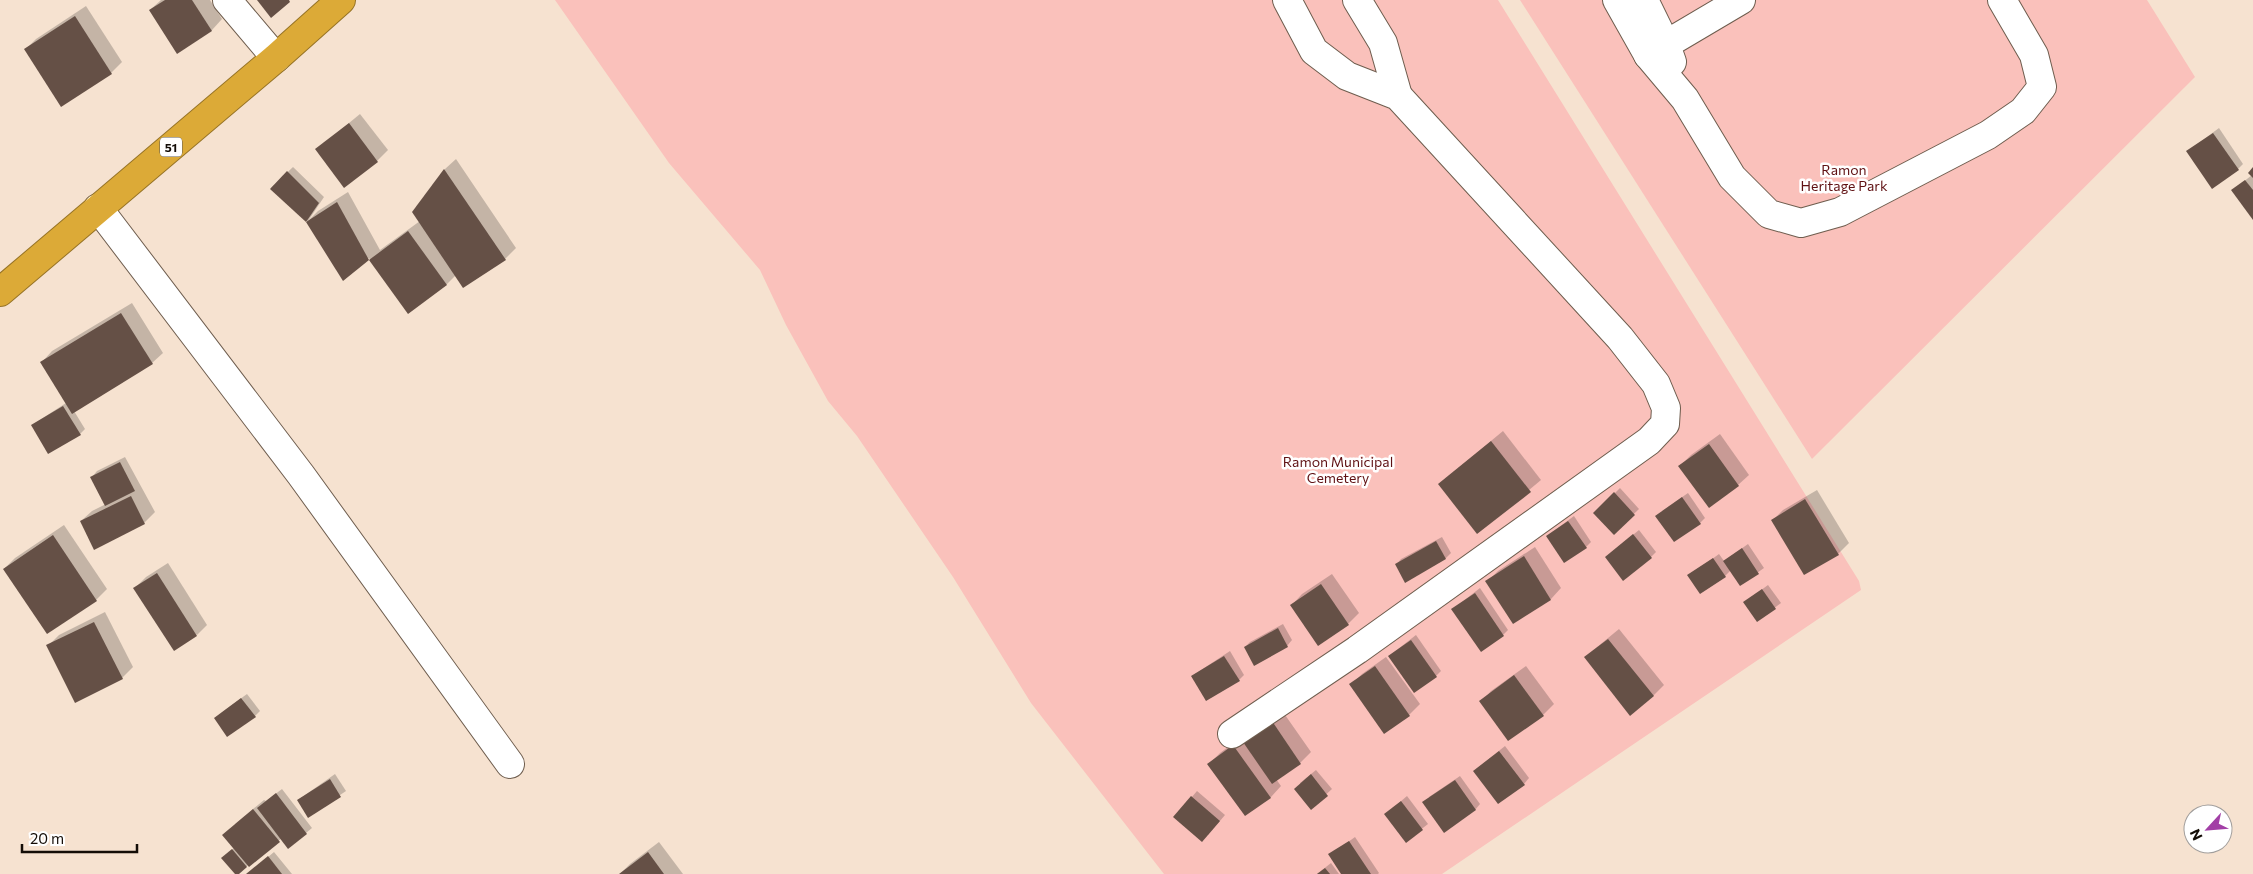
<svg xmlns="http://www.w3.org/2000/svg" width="2253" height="874" viewBox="0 0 2253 874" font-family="Commissioner,sans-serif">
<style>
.green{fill:#fac1bb}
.shadow{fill:#0003}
.building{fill:#655046}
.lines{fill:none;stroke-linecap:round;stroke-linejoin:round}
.minor-casing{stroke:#6e5d4e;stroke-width:30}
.highway-casing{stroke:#967326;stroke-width:30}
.minor{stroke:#fff;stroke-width:28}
.highway{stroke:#dcaa37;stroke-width:28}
.labels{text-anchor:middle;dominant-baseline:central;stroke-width:5;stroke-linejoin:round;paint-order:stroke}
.shield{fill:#fff;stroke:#5a5651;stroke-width:1}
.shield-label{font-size:12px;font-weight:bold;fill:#140d07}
.park-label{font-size:14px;fill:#5f1113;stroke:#fff}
</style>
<rect width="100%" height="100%" fill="#f6e2d0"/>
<g class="green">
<polygon points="555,0 1498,0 1859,581 1861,590 1442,874 1164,874 1031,703 953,577 857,436 828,401 786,325 760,270 669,163"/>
<polygon points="1520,0 2147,0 2195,77 1812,459"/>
</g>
<g class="shadow">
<polygon points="161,0 210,0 222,19 212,30 177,52 150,10"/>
<polygon points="86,6 122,62 111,73 61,105 26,49 36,39"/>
<polygon points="360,114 388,150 377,161 316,150"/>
<polygon points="2219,128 2243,164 2238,169 2188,151"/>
<polygon points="456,159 516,248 505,259 456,275 447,284 408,312 369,258 343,279 307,221 271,188 293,167 324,197 308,221 318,211 348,192 380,250 420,221 414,212 445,169"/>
<polygon points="2253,169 2253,218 2233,190 2252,175"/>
<polygon points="132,303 163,353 152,363 74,411 85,429 80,434 32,425 66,403 42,362 52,351"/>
<polygon points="1503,431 1541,480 1478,533 1439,484"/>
<polygon points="1720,434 1749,475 1738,485 1680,466 1691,455"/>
<polygon points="125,457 155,512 144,523 94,548 81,521 92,511 106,504 92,477 97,471"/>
<polygon points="1620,488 1639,509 1614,533 1595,513"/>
<polygon points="1817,490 1849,543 1838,554 1773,520 1783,510"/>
<polygon points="1688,493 1705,518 1700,523 1662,511"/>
<polygon points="1574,516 1591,542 1586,547 1547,536"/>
<polygon points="64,525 107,589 96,600 4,569 15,558"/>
<polygon points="1639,530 1656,552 1651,557 1612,552"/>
<polygon points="1442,537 1451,553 1446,558 1406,581 1396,565 1401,559"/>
<polygon points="1748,544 1764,568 1740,585 1731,570 1725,576 1689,576 1719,554 1724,561"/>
<polygon points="1535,547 1561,588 1551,599 1513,623 1487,582 1498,571"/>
<polygon points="168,563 207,625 197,635 135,588 146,577"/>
<polygon points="1332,574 1359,613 1348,624 1292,605 1302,594"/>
<polygon points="1768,585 1781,603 1757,621 1745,602"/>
<polygon points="1480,588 1508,630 1503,635 1453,609"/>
<polygon points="105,612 133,667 122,678 48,646 59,635"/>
<polygon points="1283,624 1292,640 1287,646 1245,647 1250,642"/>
<polygon points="1619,629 1664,685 1653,696 1585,657"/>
<polygon points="1416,635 1441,671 1436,676 1389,656"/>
<polygon points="1230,651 1244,675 1239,680 1192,676"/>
<polygon points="1386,657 1420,704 1409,715 1351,685 1362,674"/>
<polygon points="1526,666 1554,704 1543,715 1481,702 1491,691"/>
<polygon points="247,694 260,711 255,716 221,713"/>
<polygon points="1283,712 1311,752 1300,763 1276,779 1281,786 1271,797 1245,815 1209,764 1220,753 1244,735"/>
<polygon points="1505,746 1529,778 1524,784 1480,766"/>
<polygon points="1316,770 1332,789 1311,808 1300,783"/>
<polygon points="335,774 346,791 309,816 298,800"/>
<polygon points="1460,776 1480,804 1475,810 1429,797"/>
<polygon points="282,789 312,828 306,833 282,838 237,874 228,853 234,848 235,824 264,800 266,801"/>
<polygon points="1197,791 1225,815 1208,835 1175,817"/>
<polygon points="1407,796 1428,824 1406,841 1386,814"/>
<polygon points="1355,837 1379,873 1378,874 1343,874 1330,855"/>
<polygon points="659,842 683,874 620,874 630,864"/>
<polygon points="274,852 292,874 247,874 249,873"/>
<polygon points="1331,863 1339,874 1317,874"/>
</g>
<g class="building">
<polygon points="165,0 192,0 212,31 177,54 149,10"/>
<polygon points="257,0 289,0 290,2 271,18"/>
<polygon points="75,16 112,74 61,107 24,49"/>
<polygon points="349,123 378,162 344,188 315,149"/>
<polygon points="2213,133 2239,170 2212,189 2186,151"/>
<polygon points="2253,167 2253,178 2248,173"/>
<polygon points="444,169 506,260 463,288 412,212"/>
<polygon points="287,171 319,203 306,222 270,189"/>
<polygon points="2245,180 2253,190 2253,220 2231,190"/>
<polygon points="337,202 369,260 343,281 306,222"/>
<polygon points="408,231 447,285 408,314 369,260"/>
<polygon points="121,313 153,364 72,414 40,362"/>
<polygon points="63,406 81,435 48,454 31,425"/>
<polygon points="1491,441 1531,492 1477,534 1438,484"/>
<polygon points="1709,444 1739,486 1709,508 1678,466"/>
<polygon points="120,462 135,491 105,506 90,477"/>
<polygon points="1614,492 1635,515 1614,535 1593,513"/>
<polygon points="131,496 145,524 94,550 80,521"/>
<polygon points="1682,497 1701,524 1674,542 1655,516"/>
<polygon points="1805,499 1839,555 1804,575 1771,520"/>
<polygon points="1568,521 1587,548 1564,563 1546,536"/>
<polygon points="1633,534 1652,558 1623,581 1605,557"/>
<polygon points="53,535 97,601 47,634 3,569"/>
<polygon points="1436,541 1446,559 1405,583 1395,564"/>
<polygon points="1742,548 1759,574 1740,586 1723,561"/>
<polygon points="1524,556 1551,600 1513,624 1485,581"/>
<polygon points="1713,558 1726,577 1700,594 1687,575"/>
<polygon points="157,573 197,636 174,651 133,588"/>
<polygon points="1321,584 1349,625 1318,646 1290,605"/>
<polygon points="1762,589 1776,609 1757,622 1743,602"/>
<polygon points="1475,593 1504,636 1481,652 1451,609"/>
<polygon points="94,622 123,679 75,703 46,645"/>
<polygon points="1278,628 1288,647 1254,666 1244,647"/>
<polygon points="1608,639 1654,696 1630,716 1584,657"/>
<polygon points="1411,640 1437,677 1414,693 1388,656"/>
<polygon points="1224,656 1240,681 1206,701 1191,676"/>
<polygon points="1375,666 1410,716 1384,734 1349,684"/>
<polygon points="1514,675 1544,716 1508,741 1479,701"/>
<polygon points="241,698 256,717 227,737 214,718"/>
<polygon points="1272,721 1301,764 1272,784 1243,742"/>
<polygon points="1233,745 1271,798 1245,816 1207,764"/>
<polygon points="1499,751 1525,785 1498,804 1473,771"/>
<polygon points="1311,774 1328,796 1311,810 1294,789"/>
<polygon points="330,779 341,797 308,818 297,800"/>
<polygon points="1455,780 1476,810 1444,833 1422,802"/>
<polygon points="276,793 307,834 288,849 257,808"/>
<polygon points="1191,796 1220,821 1202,842 1173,817"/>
<polygon points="1401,801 1423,830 1406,843 1384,814"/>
<polygon points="253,809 280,842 249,867 222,835"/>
<polygon points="1349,841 1371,874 1341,874 1328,854"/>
<polygon points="232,849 247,867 239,874 235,874 221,858"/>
<polygon points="648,852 664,874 619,874"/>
<polygon points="268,856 282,874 246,874"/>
<polygon points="1325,868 1330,874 1317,874"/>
</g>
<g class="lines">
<defs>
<g id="minor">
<polyline points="227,0 276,58"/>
<polyline points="1357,0 1383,43 1398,96"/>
<polyline points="1617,0 1648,55 1685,99 1732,177 1769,214 1801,223 1840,212 1988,135 2023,111 2042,87 2034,55 2002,0"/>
<polyline points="1644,0 1666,45 1672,62"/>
<polyline points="1648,55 1741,0"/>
<polyline points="98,208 301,475 510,764"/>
<polyline points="1232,734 1357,650 1649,441 1665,424 1666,408 1656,384 1620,338 1398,96 1347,76 1314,51 1287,0"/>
</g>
<polyline id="highway" points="0,292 276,58 341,0"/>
</defs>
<use href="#minor" class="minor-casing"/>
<use href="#highway" class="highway-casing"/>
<use href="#minor" class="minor"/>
<use href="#highway" class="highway"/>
</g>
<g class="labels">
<rect class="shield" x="160" y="137.5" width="22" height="19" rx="4"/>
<g class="shield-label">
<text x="171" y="147">51</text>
</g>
<g class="park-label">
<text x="1844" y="169">Ramon<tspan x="1844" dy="16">Heritage Park</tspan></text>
<text x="1338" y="461">Ramon Municipal<tspan x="1338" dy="16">Cemetery</tspan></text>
</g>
</g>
<g transform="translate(2208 829) rotate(244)"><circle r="24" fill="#ffffff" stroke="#a19e9c"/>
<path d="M0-4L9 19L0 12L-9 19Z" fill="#a23fa6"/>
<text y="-8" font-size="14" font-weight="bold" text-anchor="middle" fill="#140d07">N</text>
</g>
<path d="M22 844v8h115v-8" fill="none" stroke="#140d07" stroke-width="2.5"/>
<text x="30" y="844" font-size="15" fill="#140d07" stroke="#ffffff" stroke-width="4" paint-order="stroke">20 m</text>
</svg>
